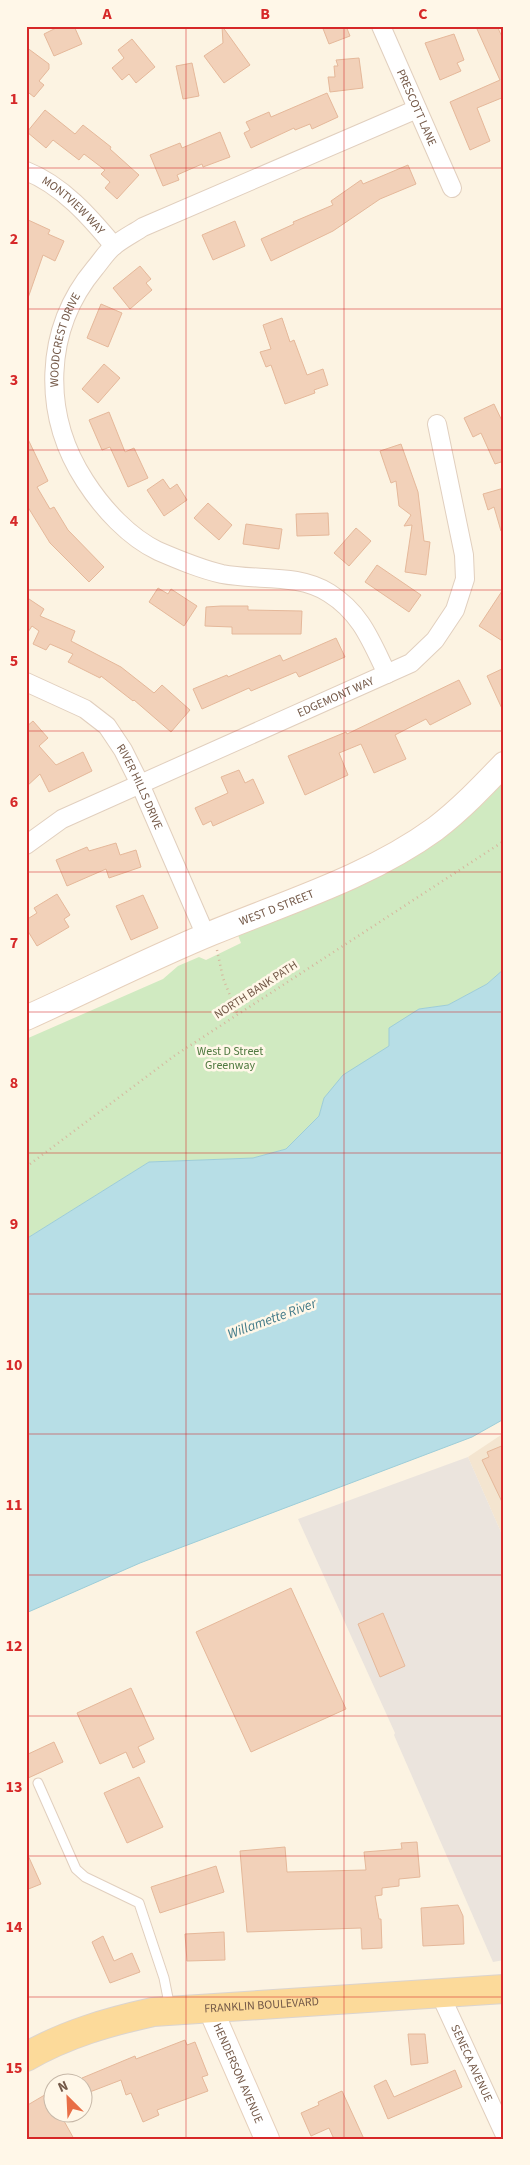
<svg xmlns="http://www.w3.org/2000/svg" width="530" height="2165" viewBox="0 0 530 2165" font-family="'Source Sans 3',sans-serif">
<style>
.residential{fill:#f4e5d0}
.industrial{fill:#ebe4dd}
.green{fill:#d0eac1}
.water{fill:#b7dee6;stroke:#9dcdd8}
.building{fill:#f2d1b9;stroke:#e5b89a}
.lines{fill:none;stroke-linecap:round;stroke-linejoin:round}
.lane-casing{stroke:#e1cfbe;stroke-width:11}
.street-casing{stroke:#e1cfbe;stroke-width:20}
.secondary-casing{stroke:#e6d0bc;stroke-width:26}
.primary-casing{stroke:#dbd4cf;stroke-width:30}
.path{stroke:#d6b59d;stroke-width:2.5;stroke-dasharray:1 4;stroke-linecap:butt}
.lane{stroke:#fff;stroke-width:9}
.street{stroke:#fff;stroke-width:18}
.secondary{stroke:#fff;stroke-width:24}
.primary{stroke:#fcda9a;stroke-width:28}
.grid{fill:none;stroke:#d62828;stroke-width:1;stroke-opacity:0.55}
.labels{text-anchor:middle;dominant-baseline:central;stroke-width:5;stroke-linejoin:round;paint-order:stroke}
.street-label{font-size:12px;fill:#745948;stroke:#fff7e8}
.park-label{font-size:12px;fill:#507a41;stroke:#fff7e8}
.water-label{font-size:14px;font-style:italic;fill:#427a88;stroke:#fff7e8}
.neatline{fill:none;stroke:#d62828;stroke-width:2}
.grid-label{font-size:16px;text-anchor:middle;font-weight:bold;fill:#d62828}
</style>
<rect width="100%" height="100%" fill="#fcf3e2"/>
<polygon class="residential" points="504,1433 504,1539 468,1457"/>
<polygon class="industrial" points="468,1457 504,1539 504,1960 493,1962 394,1735 395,1733 298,1519"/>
<path class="green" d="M504,781v188l-17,15 -39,21 -29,4 -30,37 -65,52 -5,18 -33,33 -33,9 -104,4 -123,77v-200l137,-60 15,-13 21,-9 7,3 35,-17 -3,-8c96,-38 197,-72 266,-154z"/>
<polygon class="water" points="504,969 504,1419 472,1437 140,1563 26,1613 26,1239 149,1162 253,1158 286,1149 319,1116 324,1098 343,1075 389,1046 389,1028 419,1009 448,1005 487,984"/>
<g class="building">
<polygon points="60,26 74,26 82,44 54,56 44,34"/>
<polygon points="222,26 250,65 224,83 204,56 223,43"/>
<polygon points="322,26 346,26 350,36 329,44"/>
<polygon points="484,26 497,26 504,41 504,97 477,108 490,141 470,150 450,102 500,80 477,29"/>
<polygon points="454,34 464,60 457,63 461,71 440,80 425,43"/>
<polygon points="132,39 155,67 136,83 129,74 122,80 112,68 124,58 118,50"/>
<polygon points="26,47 49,64 49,69 39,81 44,85 34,97 29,93 26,97"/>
<polygon points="359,58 363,88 330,92 328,77 335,77 334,66 338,66 336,60"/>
<polygon points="192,63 199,96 183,99 176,66"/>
<polygon points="327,93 338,117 312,129 310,124 295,130 294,128 251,148 244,133 250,130 246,122 269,112 271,117"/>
<polygon points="45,110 75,134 83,125 111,147 110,149 139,175 117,199 105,188 110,182 101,174 105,170 84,154 79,160 53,140 46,148 27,132"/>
<polygon points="220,132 230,157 203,167 202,164 177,175 179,180 163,186 150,155 180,143 182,148"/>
<polygon points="408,165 416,184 380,199 333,231 271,261 261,239 294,224 293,222 333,205 331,201 361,180 363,184"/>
<polygon points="26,219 50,230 48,234 64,241 55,261 43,255 28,298 26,298"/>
<polygon points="235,221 245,246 213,260 202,235"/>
<polygon points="140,266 151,279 146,283 152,290 130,309 113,288"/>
<polygon points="101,304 122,313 108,347 87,338"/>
<polygon points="282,318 290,342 294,340 307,375 323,369 328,385 314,390 315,393 285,404 271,365 266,367 260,352 271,349 263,325"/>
<polygon points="104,364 120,378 98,403 82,389"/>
<polygon points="494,404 504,425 504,461 495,464 481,433 473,437 464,418"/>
<polygon points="109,412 125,452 134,448 148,478 128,487 110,447 102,450 89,420"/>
<polygon points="26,435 48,481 37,487 50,509 54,507 68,530 104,567 89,582 50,543 26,504"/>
<polygon points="401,444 418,492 424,541 430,542 426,575 405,572 412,525 404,526 411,515 399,506 396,481 391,483 380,451"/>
<polygon points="163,479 170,489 177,484 187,500 164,516 147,490"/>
<polygon points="504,488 504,530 501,531 494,507 488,510 483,494"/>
<polygon points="208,503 232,525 219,540 194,518"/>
<polygon points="328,513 329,535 297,536 296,514"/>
<polygon points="246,524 282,529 279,549 243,544"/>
<polygon points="356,528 371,541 349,566 334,553"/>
<polygon points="377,565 421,595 409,612 365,582"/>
<polygon points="158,588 168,594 171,589 197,606 184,626 149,602"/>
<polygon points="504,588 504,642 479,626"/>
<polygon points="26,597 44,609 40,616 75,631 71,641 121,667 154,693 162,685 190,710 171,732 134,700 133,701 101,676 100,678 68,662 73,654 50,644 46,650 33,644 39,631 32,626 26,635"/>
<polygon points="221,606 248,606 248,610 302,611 301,634 232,634 232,627 205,626 206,607"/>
<polygon points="336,638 345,657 299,677 296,672 251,691 249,688 202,709 193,689 227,675 228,677 280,655 283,661"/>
<polygon points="504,668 504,713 487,676"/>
<polygon points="459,680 471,704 430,725 426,719 395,735 406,759 374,773 361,744 339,753 348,775 305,795 288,756 346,732 347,734"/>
<polygon points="33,721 48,738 39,746 56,765 83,752 92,771 49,792 40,774 26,787 26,727"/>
<polygon points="239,770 245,783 253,779 264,803 213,826 211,821 203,825 195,808 228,793 221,777"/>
<polygon points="116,843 120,855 136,850 141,867 109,878 106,869 67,886 56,860 87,847 89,851"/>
<polygon points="57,894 70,915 64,919 69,927 37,946 26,928 26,920 37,913 34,908"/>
<polygon points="143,895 158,928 131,940 116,906"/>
<polygon points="504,1445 504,1506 482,1460 489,1457 487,1452"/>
<polygon points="291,1588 346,1709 251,1752 196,1632"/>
<polygon points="383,1613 405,1666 380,1677 358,1624"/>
<polygon points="131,1688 154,1739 138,1747 145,1762 133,1768 126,1752 100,1764 77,1713"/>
<polygon points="54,1742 63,1762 26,1779 26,1755"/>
<polygon points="139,1777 163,1827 127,1843 104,1793"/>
<polygon points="417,1842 420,1877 399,1879 399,1886 382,1888 382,1895 375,1896 379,1919 381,1919 382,1948 362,1949 361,1928 247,1932 240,1851 285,1847 287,1872 366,1870 364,1852 402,1849 401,1843"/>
<polygon points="26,1851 41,1884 26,1890"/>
<polygon points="216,1866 224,1892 160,1913 151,1887"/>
<polygon points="458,1905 463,1916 464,1944 423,1946 421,1908"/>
<polygon points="224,1932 225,1960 187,1961 185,1934"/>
<polygon points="103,1936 114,1961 132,1953 140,1972 110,1983 92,1942"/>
<polygon points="408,2034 425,2034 428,2063 411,2065"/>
<polygon points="185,2040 187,2045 195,2042 208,2075 202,2077 208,2091 157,2110 159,2115 143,2122 131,2093 126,2095 121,2080 82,2095 82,2078 135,2056 136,2059"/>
<polygon points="455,2070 462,2087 388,2119 374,2086 386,2080 394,2097"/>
<polygon points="342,2091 364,2139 334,2139 329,2128 311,2136 301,2113 319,2105 318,2102"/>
<polygon points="48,2093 52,2101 52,2112 59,2112 74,2139 26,2139 26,2106"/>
</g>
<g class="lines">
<defs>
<polyline id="lane" points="38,1783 76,1869 85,1877 139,1903 164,1978 170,2008"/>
<g id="street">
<path id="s1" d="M381,26l71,162"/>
<path id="s2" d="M26,171c36,14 64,46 88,75"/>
<path id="s3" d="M387,674c-16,-33 -26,-61 -58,-81 -31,-20 -72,-12 -107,-19 -22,-5 -43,-14 -64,-23 -29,-14 -55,-42 -73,-70 -43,-66 -42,-151 10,-213 6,-7 12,-17 20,-23 9,-7 19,-12 28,-18l274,-118"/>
<path id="s4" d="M26,682l59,27 22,17 16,24 17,34 66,152"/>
<path id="s5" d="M26,845l36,-26 349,-156 24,-23 20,-30 10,-31 -1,-24 -27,-131"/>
<path id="s6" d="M440,1994l64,139"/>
</g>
<g id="secondary">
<path id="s7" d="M26,1018c62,-28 123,-59 186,-85 75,-31 157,-56 223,-104 26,-20 47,-42 69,-65"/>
<path id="s8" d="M210,2008l57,131"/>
</g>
<g id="primary">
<path id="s9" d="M26,2057c40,-23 82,-35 127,-45l351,-23"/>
</g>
</defs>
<use href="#lane" class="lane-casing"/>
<use href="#street" class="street-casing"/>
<use href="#secondary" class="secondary-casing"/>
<use href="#primary" class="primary-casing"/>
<g class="path">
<polyline points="217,950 223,978 237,1013"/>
<polyline points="26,1167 174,1056 504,841"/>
</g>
<use href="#lane" class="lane"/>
<use href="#street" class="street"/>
<use href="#secondary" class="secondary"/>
<use href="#primary" class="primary"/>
</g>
<path class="grid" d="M186,26v2113M344,26v2113M26,168h478M26,309h478M26,450h478M26,590h478M26,731h478M26,872h478M26,1012h478M26,1153h478M26,1294h478M26,1434h478M26,1575h478M26,1716h478M26,1856h478M26,1997h478"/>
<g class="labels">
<g class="street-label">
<text stroke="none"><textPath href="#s1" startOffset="89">PRESCOTT LANE</textPath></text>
<text stroke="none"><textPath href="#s2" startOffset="59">MONTVIEW WAY</textPath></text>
<text stroke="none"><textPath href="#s3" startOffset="530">WOODCREST DRIVE</textPath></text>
<text stroke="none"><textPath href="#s5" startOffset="344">EDGEMONT WAY</textPath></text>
<text stroke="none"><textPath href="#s4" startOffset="162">RIVER HILLS DRIVE</textPath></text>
<text stroke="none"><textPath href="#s7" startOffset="274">WEST D STREET</textPath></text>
<text transform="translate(256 990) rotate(-33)">NORTH BANK PATH</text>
<text stroke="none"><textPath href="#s9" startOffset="244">FRANKLIN BOULEVARD</textPath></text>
<text stroke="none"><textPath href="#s6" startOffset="76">SENECA AVENUE</textPath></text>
<text stroke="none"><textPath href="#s8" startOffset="71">HENDERSON AVENUE</textPath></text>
</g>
<g class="park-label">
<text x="230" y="1051">West D Street<tspan x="230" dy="14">Greenway</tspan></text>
</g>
<g class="water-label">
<text transform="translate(272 1319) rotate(-20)">Willamette River</text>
</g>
</g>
<rect width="530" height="2165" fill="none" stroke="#fff7e8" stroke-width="55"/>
<g transform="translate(68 2098) rotate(336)"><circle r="24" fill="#fff7e8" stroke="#c7b8a8"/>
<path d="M0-4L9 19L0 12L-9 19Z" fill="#e86e46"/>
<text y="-8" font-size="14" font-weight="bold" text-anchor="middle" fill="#745948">N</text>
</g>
<rect x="28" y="28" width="474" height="2110" class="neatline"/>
<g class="grid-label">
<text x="107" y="19">A</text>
<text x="265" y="19">B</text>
<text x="423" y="19">C</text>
<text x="14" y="104">1</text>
<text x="14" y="244">2</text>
<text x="14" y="385">3</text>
<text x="14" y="526">4</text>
<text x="14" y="666">5</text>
<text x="14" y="807">6</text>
<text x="14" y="948">7</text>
<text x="14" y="1088">8</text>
<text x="14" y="1229">9</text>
<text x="14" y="1370">10</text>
<text x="14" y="1510">11</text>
<text x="14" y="1651">12</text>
<text x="14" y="1792">13</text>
<text x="14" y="1932">14</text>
<text x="14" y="2073">15</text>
</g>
</svg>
